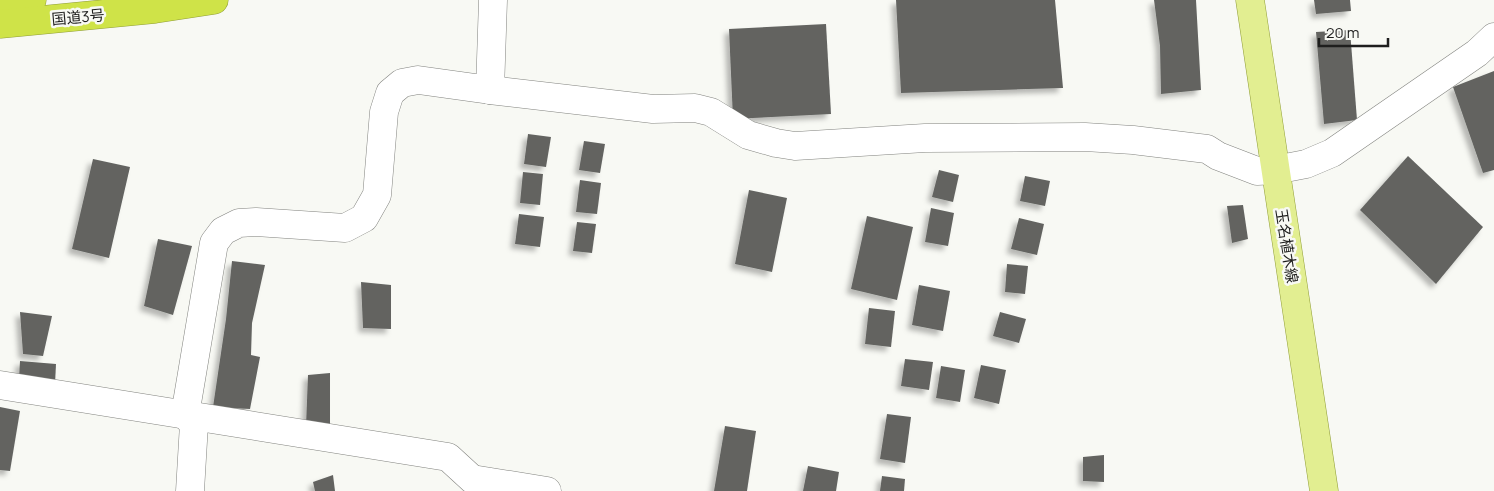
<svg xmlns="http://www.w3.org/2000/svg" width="1494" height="491" viewBox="0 0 1494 491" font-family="Manrope,'Noto Sans JP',sans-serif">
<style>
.building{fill:#636461;filter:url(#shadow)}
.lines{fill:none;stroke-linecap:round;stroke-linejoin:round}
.minor-casing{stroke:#82837f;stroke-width:29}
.major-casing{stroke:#919e39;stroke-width:29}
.highway-casing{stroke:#919e39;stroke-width:29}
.minor{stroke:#fff;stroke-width:28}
.major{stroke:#e2ee91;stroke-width:28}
.highway{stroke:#cfe348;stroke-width:28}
.labels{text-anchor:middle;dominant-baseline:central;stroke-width:5;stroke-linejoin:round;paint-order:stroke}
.street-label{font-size:15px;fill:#1e1e1d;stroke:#f8f9f4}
</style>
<defs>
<filter id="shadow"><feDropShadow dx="-4.5" dy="4.5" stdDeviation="2.5" flood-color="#0004"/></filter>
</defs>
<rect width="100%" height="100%" fill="#f8f9f4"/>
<g class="building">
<polygon points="896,0 1055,0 1063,88 901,93"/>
<polygon points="1154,0 1196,0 1201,90 1161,94 1160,46"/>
<polygon points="1314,0 1350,0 1351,11 1316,14"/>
<polygon points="826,24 831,114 733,119 729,29"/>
<polygon points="1350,30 1357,120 1324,124 1316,32"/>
<polygon points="1494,71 1494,170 1483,173 1453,87"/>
<polygon points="528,134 551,137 546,167 524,164"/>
<polygon points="584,141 605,144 600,173 579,170"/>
<polygon points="1408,156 1483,227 1436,284 1360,210"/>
<polygon points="93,159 130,167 109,258 72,249"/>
<polygon points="939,170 959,175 953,202 932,197"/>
<polygon points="523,172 543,174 540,205 520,203"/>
<polygon points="1025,176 1050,181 1045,206 1020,201"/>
<polygon points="580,180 601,183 597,214 576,212"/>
<polygon points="749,190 787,198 772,272 735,264"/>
<polygon points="1243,205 1248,239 1232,243 1227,206"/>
<polygon points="931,208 954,213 948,246 925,242"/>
<polygon points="519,214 544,217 540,247 515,244"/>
<polygon points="867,216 913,227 897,300 851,289"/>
<polygon points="1019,218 1044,224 1037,255 1011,249"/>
<polygon points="577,222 596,224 592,253 573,251"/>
<polygon points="158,239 192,246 173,315 144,306"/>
<polygon points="232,261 265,265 252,323 251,355 260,357 250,409 213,407 226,319"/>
<polygon points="1007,264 1028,266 1025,294 1005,292"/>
<polygon points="361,282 391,285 391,329 363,328"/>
<polygon points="919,285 950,291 943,331 912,325"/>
<polygon points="869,308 895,311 891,347 865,344"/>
<polygon points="20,312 52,316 43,356 23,354"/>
<polygon points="1000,312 1026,319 1019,343 993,336"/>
<polygon points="905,359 933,362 929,390 901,386"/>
<polygon points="20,361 56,364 55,384 19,378"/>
<polygon points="981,365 1006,370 999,404 974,398"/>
<polygon points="941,366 965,370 960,402 936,398"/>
<polygon points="330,373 330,429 306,426 308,375"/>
<polygon points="0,407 20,411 10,471 0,470"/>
<polygon points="887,414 911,417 905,463 880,459"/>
<polygon points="725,426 756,431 747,491 714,491"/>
<polygon points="1104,455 1104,482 1083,481 1083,457"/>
<polygon points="808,466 839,472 836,491 803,491"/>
<polygon points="333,475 335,491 315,491 313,482"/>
<polygon points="882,476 905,479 904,491 880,491"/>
</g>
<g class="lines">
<defs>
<g id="minor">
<polyline points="490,90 653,109 695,108 711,112 748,135 776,143 795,146 925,138 1085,137 1133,140 1207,149 1218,156 1257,171 1275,170 1306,164 1332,153 1477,53 1494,37"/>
<polyline points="0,385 448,457 472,479 547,491"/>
<polyline points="185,415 214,243 223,231 239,223 256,222 345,228 364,218 377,195 384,112 390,93 402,83 418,80 490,90 493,0"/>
<polyline points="185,415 194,424 190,491"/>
</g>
<polyline id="major" points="1250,0 1324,491"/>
<g id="highway">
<polyline points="0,6 32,0"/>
<polyline points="0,24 155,9 214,0"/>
</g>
</defs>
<use href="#minor" class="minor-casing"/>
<use href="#major" class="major-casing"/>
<use href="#highway" class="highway-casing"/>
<use href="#minor" class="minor"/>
<use href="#major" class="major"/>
<use href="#highway" class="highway"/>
</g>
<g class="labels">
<g class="street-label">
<text transform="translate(78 17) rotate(-5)">国道3号</text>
<text transform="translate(1287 246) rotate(81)">玉名植木線</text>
</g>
</g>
<path d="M1319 38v8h69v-8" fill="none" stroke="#1e1e1d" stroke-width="2.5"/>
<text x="1326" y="38" font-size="15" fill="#1e1e1d" stroke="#f8f9f4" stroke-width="4" paint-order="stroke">20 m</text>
</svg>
